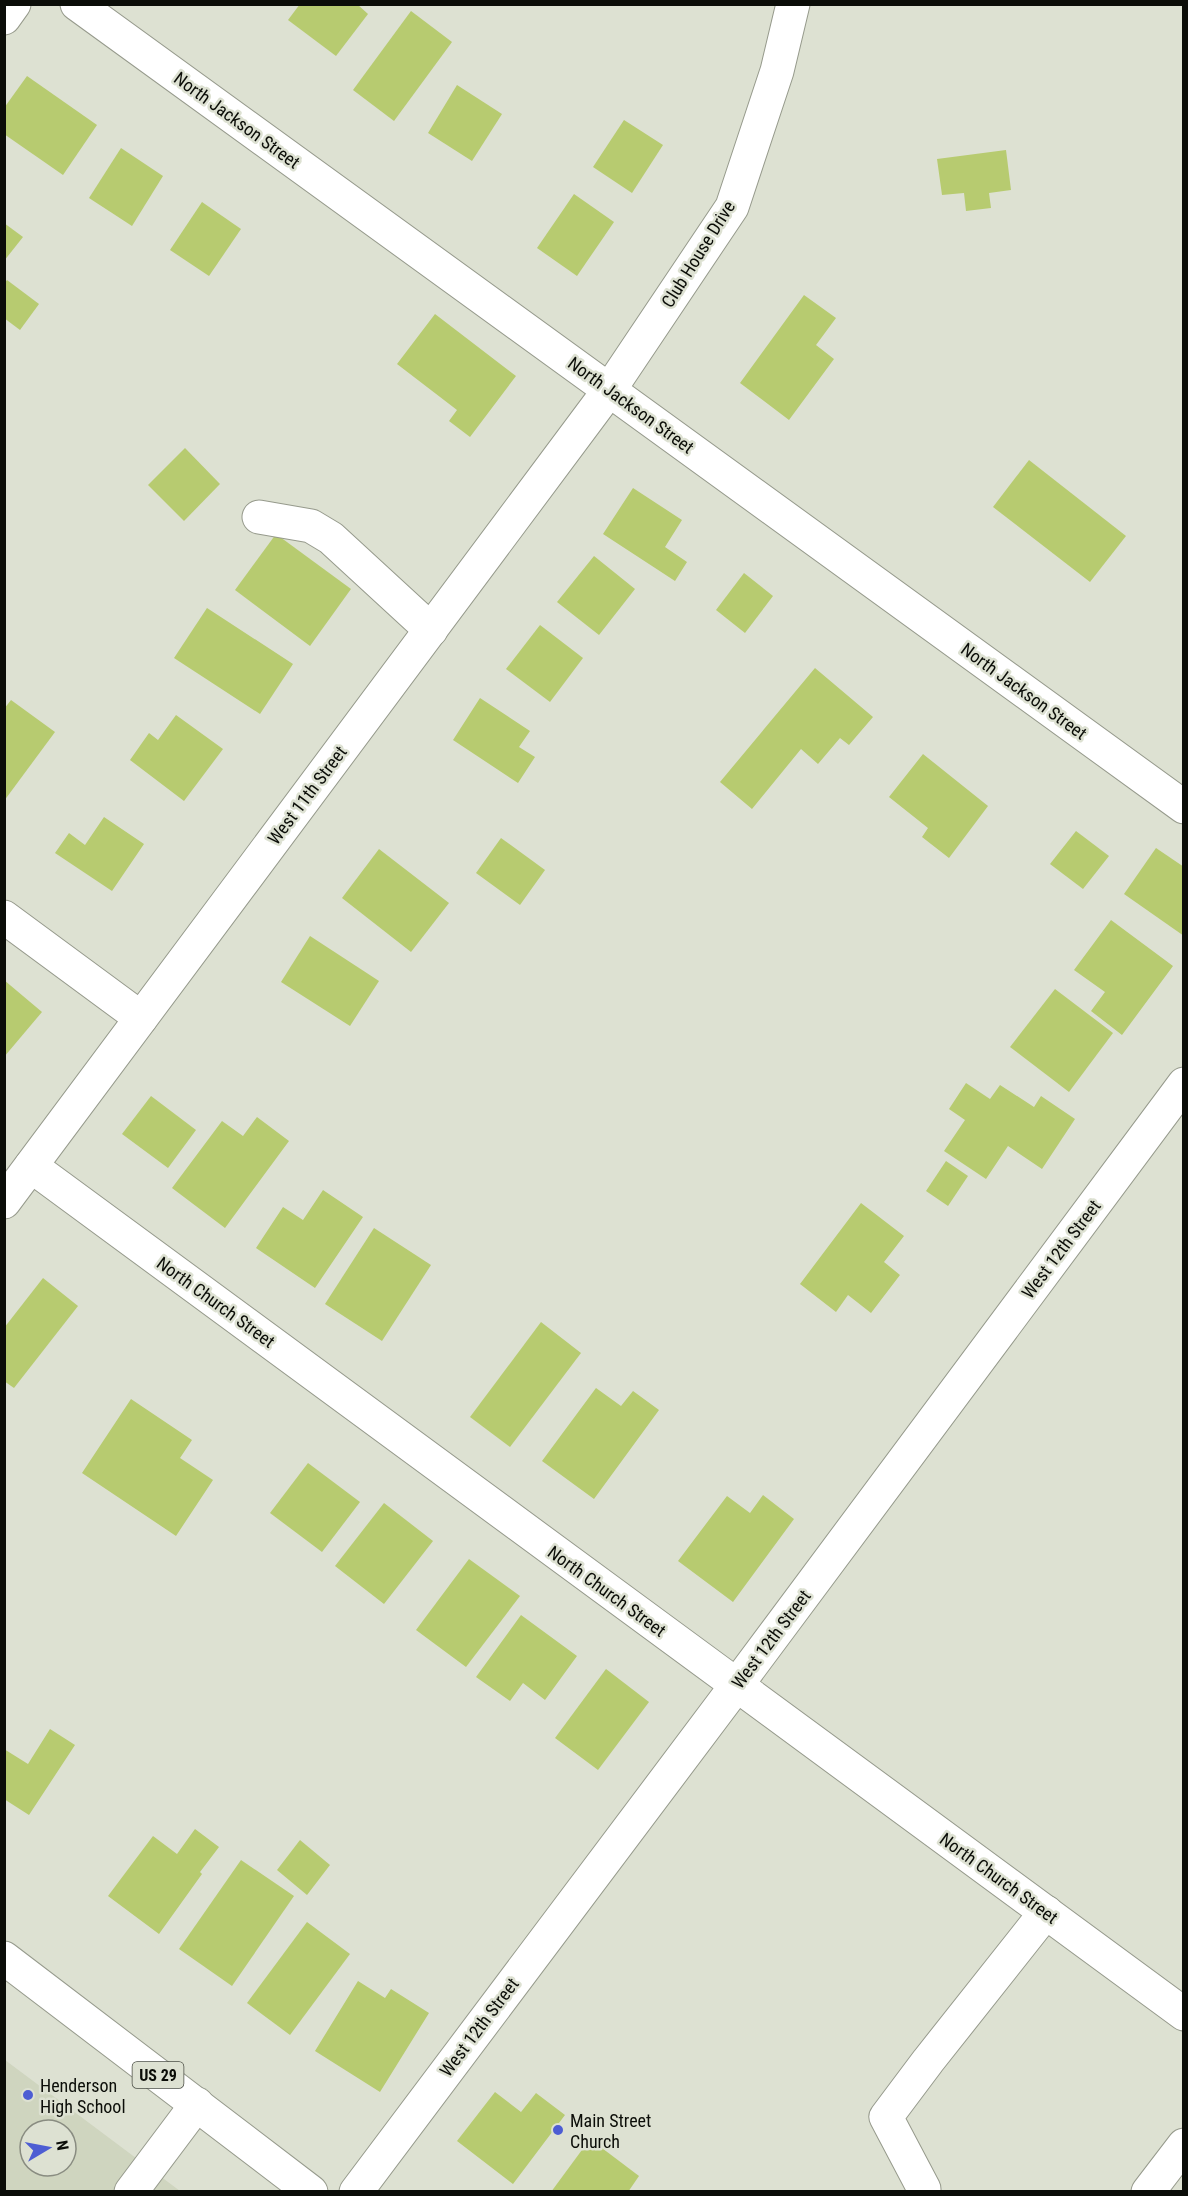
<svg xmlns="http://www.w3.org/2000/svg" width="1188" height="2196" viewBox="0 0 1188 2196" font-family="'Roboto Condensed',sans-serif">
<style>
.built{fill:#cfd5bf;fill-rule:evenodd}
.building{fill:#b7cb70}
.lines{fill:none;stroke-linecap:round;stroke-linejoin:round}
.minor-casing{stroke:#969a8c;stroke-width:35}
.major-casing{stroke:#969a8c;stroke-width:35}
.minor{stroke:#fff;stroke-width:33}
.major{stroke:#fff;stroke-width:33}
.poi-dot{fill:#4d5dd3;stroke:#dde1d2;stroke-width:2}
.labels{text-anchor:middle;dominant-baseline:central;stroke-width:5;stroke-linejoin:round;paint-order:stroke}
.shield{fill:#dde1d2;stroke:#4a4d45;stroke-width:1.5}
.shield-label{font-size:16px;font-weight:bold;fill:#0b0d08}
.street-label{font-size:18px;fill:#0b0d08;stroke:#dde1d2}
.poi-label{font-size:18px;fill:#0b0d08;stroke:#dde1d2;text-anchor:start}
</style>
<rect width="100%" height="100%" fill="#dde1d2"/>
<path class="built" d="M5,2060l175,131h-175zM30,2130h36v36h-36z"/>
<g class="building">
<polygon points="300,4 357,4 368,14 336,56 288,20"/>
<polygon points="411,11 452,42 394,121 353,90"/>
<polygon points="27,76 97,125 63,175 4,134 4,108"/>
<polygon points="457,85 502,114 472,161 428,133"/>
<polygon points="624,120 663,145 632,193 593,167"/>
<polygon points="121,148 163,176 132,226 89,198"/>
<polygon points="1006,150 1011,190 989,193 991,208 966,211 964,193 942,195 937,159"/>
<polygon points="574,194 614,222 577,276 537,248"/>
<polygon points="202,202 241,229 209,276 170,250"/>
<polygon points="4,223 23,237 4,261"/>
<polygon points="7,280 39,304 20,330 4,318 4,284"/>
<polygon points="804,295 836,318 816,345 834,359 789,420 740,383"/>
<polygon points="435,314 516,376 470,437 449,421 457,410 397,364"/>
<polygon points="185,448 220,484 184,521 148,485"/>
<polygon points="1029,460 1126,536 1090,582 993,507"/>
<polygon points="633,488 682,520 665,547 687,562 675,581 603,534"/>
<polygon points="276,534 351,589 310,646 235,590"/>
<polygon points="594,556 635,589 599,635 557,602"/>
<polygon points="744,573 773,596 745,633 716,610"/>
<polygon points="207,608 293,664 260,714 174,658"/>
<polygon points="540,625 583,658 550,702 506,669"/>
<polygon points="815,668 873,717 849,745 840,738 818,764 801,749 752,809 720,782"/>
<polygon points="480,698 530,731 519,747 535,757 518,783 453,740"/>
<polygon points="11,700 55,732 4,801 4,709"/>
<polygon points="176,715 223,749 184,801 130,760 149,733 158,740"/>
<polygon points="923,754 988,806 949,858 922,837 928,828 889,797"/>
<polygon points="104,817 144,844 112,891 55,853 69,833 85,845"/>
<polygon points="1076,831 1109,856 1083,889 1050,864"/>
<polygon points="501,838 545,870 520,905 476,873"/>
<polygon points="1156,848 1184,867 1184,936 1124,894"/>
<polygon points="379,849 449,903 411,952 342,898"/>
<polygon points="1111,920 1173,966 1122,1035 1091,1011 1105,992 1074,970"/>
<polygon points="310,936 379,981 350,1026 281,982"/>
<polygon points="4,980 42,1012 4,1057"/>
<polygon points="1055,989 1113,1033 1069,1092 1010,1047"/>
<polygon points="966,1083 990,1099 1000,1085 1034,1107 1041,1096 1075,1119 1042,1169 1008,1146 986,1179 944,1151 965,1120 949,1109"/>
<polygon points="151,1096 196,1130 168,1168 122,1134"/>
<polygon points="257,1117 289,1141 225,1228 172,1188 222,1121 243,1136"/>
<polygon points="946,1161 968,1176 948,1206 926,1191"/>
<polygon points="323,1190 363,1217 315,1288 256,1248 283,1207 303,1220"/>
<polygon points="861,1203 904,1236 884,1262 900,1275 871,1313 848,1295 836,1312 800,1284"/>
<polygon points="374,1228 431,1265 382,1341 325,1304"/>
<polygon points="43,1278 78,1306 14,1388 4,1381 4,1328"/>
<polygon points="541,1322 581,1353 510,1447 470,1417"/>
<polygon points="596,1388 621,1406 633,1391 659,1410 594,1499 542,1461"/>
<polygon points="131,1399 192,1440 180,1458 213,1480 176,1536 82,1473"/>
<polygon points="308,1463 360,1502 322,1552 270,1513"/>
<polygon points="763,1495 794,1519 733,1602 678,1561 727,1496 750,1513"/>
<polygon points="384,1503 433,1541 384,1604 335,1566"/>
<polygon points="469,1559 520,1596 466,1667 416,1630"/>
<polygon points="521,1615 577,1656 545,1700 523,1683 510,1701 476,1677"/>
<polygon points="606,1669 649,1702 598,1770 555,1738"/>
<polygon points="50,1729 75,1745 29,1815 4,1799 4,1749 28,1764"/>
<polygon points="195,1829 219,1847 200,1872 202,1874 159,1934 108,1896 153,1836 177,1854"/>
<polygon points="300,1840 330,1865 307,1895 277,1870"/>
<polygon points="241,1860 294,1896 232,1986 179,1949"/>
<polygon points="307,1922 350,1954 290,2035 247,2003"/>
<polygon points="358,1981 385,1998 391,1989 429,2013 380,2092 315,2051"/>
<polygon points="495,2092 521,2112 536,2093 565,2115 513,2184 457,2141"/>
<polygon points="590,2139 639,2176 628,2192 551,2192"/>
</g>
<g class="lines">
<defs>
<g id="minor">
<polyline points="77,4 1184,807"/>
<polyline points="4,18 14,4"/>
<polyline points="259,517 311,526 331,538 431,630"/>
<polyline points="4,917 141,1018"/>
<polyline points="31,1166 1184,2014"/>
<polyline points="4,1202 610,389 732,207 777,71 793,4"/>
<polyline points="131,2192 197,2104"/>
<polyline points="356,2192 736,1686 1184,1084"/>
<polyline points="924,2192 924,2189 886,2117 928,2061 1046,1912"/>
<polyline points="1148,2192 1184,2145"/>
</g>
<polyline id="major" points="4,1958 311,2192"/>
</defs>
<use href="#minor" class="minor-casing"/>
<use href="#major" class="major-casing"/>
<use href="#minor" class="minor"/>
<use href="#major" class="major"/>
</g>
<g class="poi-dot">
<circle cx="28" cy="2095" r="6"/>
<circle cx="558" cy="2130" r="6"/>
</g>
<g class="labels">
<rect class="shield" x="132.5" y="2062" width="51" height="26" rx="4.5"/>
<g class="shield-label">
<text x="158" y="2075">US 29</text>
</g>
<g class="street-label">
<text transform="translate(237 120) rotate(36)">North Jackson Street</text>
<text transform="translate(698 254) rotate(-58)">Club House Drive</text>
<text transform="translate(631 405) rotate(36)">North Jackson Street</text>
<text transform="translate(1024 691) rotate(36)">North Jackson Street</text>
<text transform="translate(307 795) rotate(-53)">West 11th Street</text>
<text transform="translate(1061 1249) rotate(-53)">West 12th Street</text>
<text transform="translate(216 1302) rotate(36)">North Church Street</text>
<text transform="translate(607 1591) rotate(36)">North Church Street</text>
<text transform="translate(771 1639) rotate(-53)">West 12th Street</text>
<text transform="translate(999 1878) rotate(36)">North Church Street</text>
<text transform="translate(479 2027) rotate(-53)">West 12th Street</text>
</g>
<g class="poi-label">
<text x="40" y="2085">Henderson<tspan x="40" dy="21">High School</tspan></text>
<text x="570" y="2120">Main Street<tspan x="570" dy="21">Church</tspan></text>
</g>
</g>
<rect width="1188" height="2196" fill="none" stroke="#0b0d08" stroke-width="12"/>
<g transform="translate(48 2148) rotate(80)"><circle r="28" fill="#dde1d2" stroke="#898c81" stroke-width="1.5"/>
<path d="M0-4.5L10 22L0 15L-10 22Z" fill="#4d5dd3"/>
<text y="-9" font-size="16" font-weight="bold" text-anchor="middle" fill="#0b0d08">N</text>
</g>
</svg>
